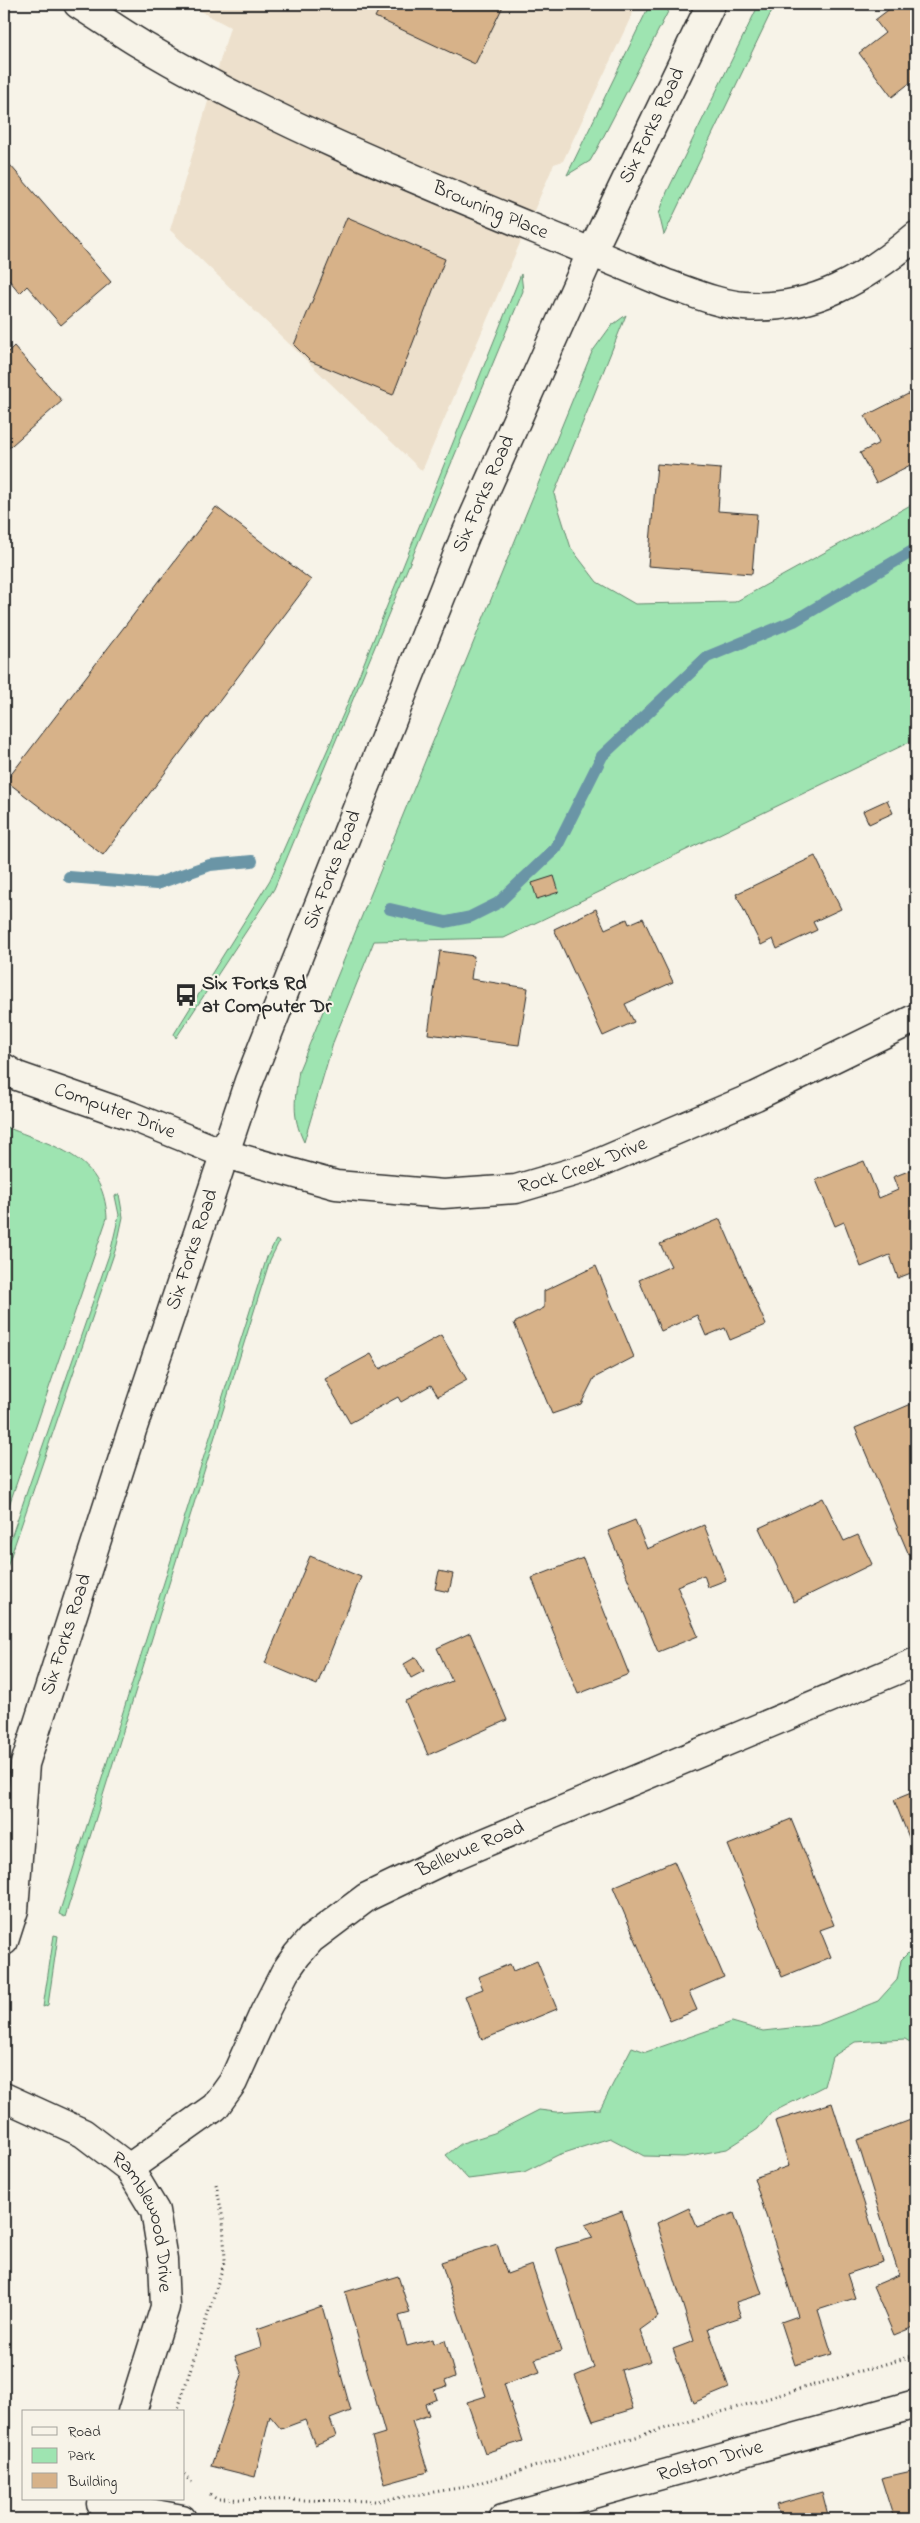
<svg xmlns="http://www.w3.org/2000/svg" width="920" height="2523" viewBox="0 0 920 2523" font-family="'Indie Flower',sans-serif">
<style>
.built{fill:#ede0cc}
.green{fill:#9ee4b1;stroke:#64886e}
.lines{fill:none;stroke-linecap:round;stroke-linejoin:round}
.stream{stroke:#6b95a6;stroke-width:12}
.building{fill:#d7b289;stroke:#2b2b2b}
.minor-casing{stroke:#2b2b2b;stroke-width:31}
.major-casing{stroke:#2b2b2b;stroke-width:31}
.path{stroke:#2b2b2b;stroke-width:3;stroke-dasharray:1 4;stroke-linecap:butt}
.minor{stroke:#f7f3e8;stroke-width:28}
.major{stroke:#f7f3e8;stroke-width:28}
.labels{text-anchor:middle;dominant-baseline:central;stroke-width:4;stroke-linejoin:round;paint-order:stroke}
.street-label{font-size:20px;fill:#2b2b2b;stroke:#f7f3e8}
.poi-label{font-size:20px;font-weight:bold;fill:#2b2b2b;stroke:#f7f3e8;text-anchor:start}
</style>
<rect width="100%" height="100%" fill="#f7f3e8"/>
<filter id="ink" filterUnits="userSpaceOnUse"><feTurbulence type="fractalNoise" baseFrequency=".02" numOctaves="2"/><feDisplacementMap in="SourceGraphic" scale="10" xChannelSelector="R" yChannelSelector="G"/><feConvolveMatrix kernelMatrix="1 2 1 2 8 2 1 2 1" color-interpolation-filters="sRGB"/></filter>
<g filter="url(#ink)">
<polygon class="built" points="187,4 637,4 563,161 554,164 422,471 170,230 230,27"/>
<g class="green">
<polygon points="650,4 672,4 597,149 590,161 567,175"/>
<polygon points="759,4 775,4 664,235 659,214 667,192"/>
<polygon points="521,274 523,291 274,889 176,1038 174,1034 270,880 345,710"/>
<path d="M626,315l-72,179 17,54 26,34 38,22 100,-2 181,-100v237l-412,199 -130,3 -40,99 -30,102c-13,-27 -9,-43 -5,-72l293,-718 19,-26z"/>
<path d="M4,1126c49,21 100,28 103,92l-103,302z"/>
<polygon points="119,1194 123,1217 117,1245 4,1576 4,1558 111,1249 119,1215 115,1196"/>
<polygon points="276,1240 279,1242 270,1260 65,1917 59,1914 267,1257"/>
<polygon points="54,1935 58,1936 48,2005 43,2007"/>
<polygon points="916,1945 916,2046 905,2039 855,2042 832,2057 824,2086 771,2113 758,2129 727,2149 684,2157 644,2156 610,2138 558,2155 524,2172 468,2179 446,2155 462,2143 494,2133 539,2110 556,2112 600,2109 632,2047 646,2052 732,2022 763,2031 818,2025 878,2001 897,1980 901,1960"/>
</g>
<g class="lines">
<g class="stream">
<polyline points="69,877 156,884 210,865 252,861"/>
<polyline points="390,909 446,922 470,917 498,903 556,848 602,756 707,657 794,621 916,549"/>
</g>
</g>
<g class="building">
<polygon points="382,4 504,4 475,64 375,17"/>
<polygon points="896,4 916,4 916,78 892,97 859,53 885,33 875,20"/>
<polygon points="4,158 111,282 61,325 27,286 20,293 4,274"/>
<polygon points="347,217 445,259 393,395 310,361 294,345"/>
<polygon points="14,346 62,401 4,452 4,356"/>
<polygon points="916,390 916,462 876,483 860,453 879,443 865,416"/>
<polygon points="657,464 721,469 718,511 757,514 752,574 648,566"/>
<polygon points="216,507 311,580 103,855 6,781"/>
<polygon points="887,800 893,813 869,824 863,811"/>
<polygon points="916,807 916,823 910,809"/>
<polygon points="815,856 841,909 813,922 817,930 777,949 773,939 761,945 736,894"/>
<polygon points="554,876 559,892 537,899 532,883"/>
<polygon points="596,909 605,929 627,919 629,924 643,918 673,982 625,1004 634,1022 603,1036 554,929"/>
<polygon points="440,951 474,956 471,979 528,988 519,1045 428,1034"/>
<polygon points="864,1161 879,1198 898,1190 893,1177 916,1168 916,1271 898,1278 890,1255 861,1267 844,1222 835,1226 816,1180"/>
<polygon points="720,1219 766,1325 730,1340 725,1328 706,1336 697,1315 661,1331 639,1280 671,1266 660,1244"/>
<polygon points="596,1266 634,1357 594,1378 581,1404 552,1414 514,1323 544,1308 544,1291"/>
<polygon points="441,1335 467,1380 438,1396 431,1385 401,1402 398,1397 350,1423 325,1379 371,1354 380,1369"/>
<polygon points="916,1402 916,1551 909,1555 855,1428"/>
<polygon points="823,1498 844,1541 858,1535 872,1564 794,1602 759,1528"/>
<polygon points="635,1520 647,1549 704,1525 726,1580 708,1587 704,1575 677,1586 698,1636 658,1652 608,1531"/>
<polygon points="310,1556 361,1577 317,1685 265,1663"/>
<polygon points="583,1558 629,1674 578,1694 532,1578"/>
<polygon points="439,1571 453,1574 449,1592 435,1589"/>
<polygon points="470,1633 507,1720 428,1755 405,1701 452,1681 437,1648"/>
<polygon points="416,1657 424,1671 411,1678 404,1664"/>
<polygon points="916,1791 916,1855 894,1800"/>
<polygon points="791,1819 834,1925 820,1930 831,1957 782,1977 728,1845"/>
<polygon points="674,1861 724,1977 689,1992 697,2010 670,2021 613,1887"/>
<polygon points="537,1961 557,2009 482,2040 465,1996 483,1989 478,1977 510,1964 513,1971"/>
<polygon points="832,2103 883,2262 847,2274 855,2298 818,2310 832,2354 795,2365 781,2322 798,2316 754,2178 789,2166 775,2121"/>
<polygon points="916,2118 916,2326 894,2335 873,2286 899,2275 857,2140"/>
<polygon points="689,2208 697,2227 734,2213 762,2294 736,2302 741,2317 708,2328 729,2388 693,2403 673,2349 694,2341 657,2223"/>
<polygon points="622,2211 658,2317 640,2330 651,2361 621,2370 633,2409 593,2421 575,2376 594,2368 556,2248 593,2238 585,2225"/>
<polygon points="497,2244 507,2274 532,2265 561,2351 535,2359 540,2372 504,2384 523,2441 485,2453 467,2402 486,2396 441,2262"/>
<polygon points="398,2276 410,2313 399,2316 407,2346 433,2339 434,2344 445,2340 455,2377 445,2381 447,2386 434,2390 437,2399 425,2404 429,2415 412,2421 428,2472 385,2484 372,2437 385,2433 345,2292"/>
<polygon points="322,2306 351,2411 330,2419 336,2436 315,2445 305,2420 281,2429 270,2416 255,2477 211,2466 242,2375 235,2356 261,2347 257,2329"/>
<polygon points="916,2470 916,2519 894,2519 881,2478"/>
<polygon points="822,2492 829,2519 780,2519 776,2505"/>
</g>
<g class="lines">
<defs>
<g id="minor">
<path id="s1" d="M78,4c21,13 42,28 64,41 164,97 350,164 525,239 24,8 51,20 77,22 69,5 122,-28 172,-70"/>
<path id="s2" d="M4,1068l13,8 114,40 94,38 111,31 107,9 73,-5 71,-21 169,-72 160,-78"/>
<path id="s3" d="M4,2097l79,36 46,35 26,43 8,49 2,47 -33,105"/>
<path id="s4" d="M129,2168l86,-61 18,-25 31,-69 21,-41 12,-17 14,-16 56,-42 79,-38 470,-197"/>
<polyline points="101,2504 182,2519"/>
<path id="s5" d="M503,2519l413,-115"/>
</g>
<g id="major">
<path id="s6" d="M4,1941l10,-31 11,-146 107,-334 117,-349 216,-545 127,-285 119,-247"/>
</g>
</defs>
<use href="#minor" class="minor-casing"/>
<use href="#major" class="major-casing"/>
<g class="path">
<polyline points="177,2412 225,2260 223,2219 216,2184"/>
<polyline points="184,2475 192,2483"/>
<polyline points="210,2495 217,2499 378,2501 465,2487 916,2355"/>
</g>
<use href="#minor" class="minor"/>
<use href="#major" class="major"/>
</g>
</g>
<defs>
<symbol id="bus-bare" viewBox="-9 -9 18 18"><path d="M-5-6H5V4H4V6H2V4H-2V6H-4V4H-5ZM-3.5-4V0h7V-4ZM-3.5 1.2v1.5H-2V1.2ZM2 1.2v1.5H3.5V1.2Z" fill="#2b2b2b" stroke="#f7f3e8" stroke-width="2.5" paint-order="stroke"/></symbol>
</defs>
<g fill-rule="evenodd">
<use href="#bus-bare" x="170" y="979" width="32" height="32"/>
</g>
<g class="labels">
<g class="street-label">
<text stroke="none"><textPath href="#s6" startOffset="1935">Six Forks Road</textPath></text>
<text stroke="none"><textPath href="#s1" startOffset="462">Browning Place</textPath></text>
<text stroke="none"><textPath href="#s6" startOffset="1530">Six Forks Road</textPath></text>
<text stroke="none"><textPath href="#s6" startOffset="1125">Six Forks Road</textPath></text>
<text stroke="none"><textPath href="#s2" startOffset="119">Computer Drive</textPath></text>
<text stroke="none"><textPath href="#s2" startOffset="604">Rock Creek Drive</textPath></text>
<text stroke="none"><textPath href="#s6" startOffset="720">Six Forks Road</textPath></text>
<text stroke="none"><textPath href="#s6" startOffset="315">Six Forks Road</textPath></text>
<text stroke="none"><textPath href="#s4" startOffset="484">Bellevue Road</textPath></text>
<text stroke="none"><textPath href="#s3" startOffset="201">Ramblewood Drive</textPath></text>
<text stroke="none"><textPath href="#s5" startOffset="215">Rolston Drive</textPath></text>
</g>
<g class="poi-label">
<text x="202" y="984">Six Forks Rd<tspan x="202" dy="23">at Computer Dr</tspan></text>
</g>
</g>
<rect width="920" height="2523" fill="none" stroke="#f7f3e8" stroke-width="20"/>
<rect x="10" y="10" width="900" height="2503" fill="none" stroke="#2b2b2b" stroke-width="2" filter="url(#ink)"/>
<rect x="22" y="2410" width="162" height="90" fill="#f7f3e8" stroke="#a5a39c"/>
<rect x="32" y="2427" width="25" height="8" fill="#f7f3e8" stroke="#a5a39c"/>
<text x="68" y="2436" font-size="15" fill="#2b2b2b">Road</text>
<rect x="32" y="2448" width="25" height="15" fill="#9ee4b1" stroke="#a5a39c"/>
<text x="68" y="2460" font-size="15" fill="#2b2b2b">Park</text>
<rect x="32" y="2473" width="25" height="15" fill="#d7b289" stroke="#a5a39c"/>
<text x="68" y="2486" font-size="15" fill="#2b2b2b">Building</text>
</svg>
